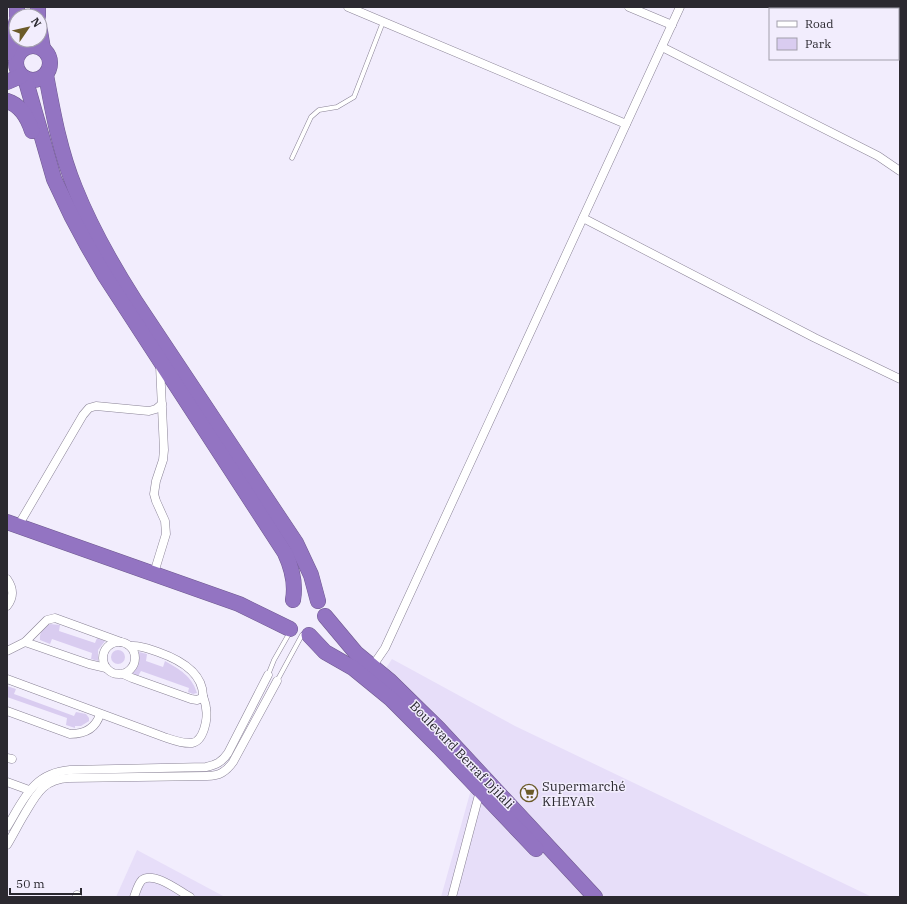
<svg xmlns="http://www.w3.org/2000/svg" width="907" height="904" viewBox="0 0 907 904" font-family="'IBM Plex Serif',serif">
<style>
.built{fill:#e7def9}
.green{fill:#d9ccf0}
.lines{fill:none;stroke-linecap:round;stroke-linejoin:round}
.lane-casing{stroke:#8a8396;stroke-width:5}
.street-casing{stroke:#8a8396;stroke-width:9}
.highway-casing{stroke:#6f5a8f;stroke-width:16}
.lane{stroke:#fff;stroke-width:4}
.street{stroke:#fff;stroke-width:8}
.highway{stroke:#9374c2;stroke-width:15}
.labels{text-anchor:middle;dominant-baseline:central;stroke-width:3;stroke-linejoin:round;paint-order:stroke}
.street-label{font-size:13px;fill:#2b2930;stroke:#f2edfd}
.poi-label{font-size:13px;fill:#2b2930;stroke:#f2edfd;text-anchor:start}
</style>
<rect width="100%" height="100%" fill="#f2edfd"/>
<g class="built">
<polygon points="392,659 515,726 872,897 441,897 479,761 386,668"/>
<polygon points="137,850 225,897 116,897"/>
</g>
<g class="green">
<path d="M50,624l10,1 -1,6 36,12 2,-5 8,3 -7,9v11l-7,-2 1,-6 -40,-14 -2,5 -10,-4c-1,-8 4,-13 10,-16z"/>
<circle cx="118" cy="657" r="7"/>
<path d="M139,652l8,2 -1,7 17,6 2,-6c14,8 27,15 32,32l-4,1 -5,-2 1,-4 -48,-17 -3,5 -6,-3c7,-5 8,-13 7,-21z"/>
<polygon points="7,686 16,689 14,694 74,716 76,712 86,714 89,718 89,721 81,726 75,726 75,728 66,725 67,718 7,697"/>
</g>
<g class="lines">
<defs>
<g id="lane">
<polyline points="292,158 311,117 319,110 337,107 354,97 383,22"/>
<polyline points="268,675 274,660 290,632"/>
<polyline points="277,681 302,635"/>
</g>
<g id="street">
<polyline points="348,7 626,124"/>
<polyline points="629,7 672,25"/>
<polyline points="662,47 878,156 900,171"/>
<polyline points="583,218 815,338 900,379"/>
<polyline points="18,526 83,415 89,408 96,406 149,411 156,409 162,404"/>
<polyline points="154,573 166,534 165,521 156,501 154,494 156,481 163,460 164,450 160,366"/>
<path d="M7,579c7,10 7,18 0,27"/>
<circle cx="119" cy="658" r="16"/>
<polyline points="25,642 89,664 106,668"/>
<polyline points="7,651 25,642 47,620 55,618 121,642"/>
<polyline points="372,667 385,648 680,7"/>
<path d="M123,674l9,4 59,21 6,1 5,-2 1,-2c0,-24 -25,-37 -45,-44 -9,-3 -17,-7 -27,-6"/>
<path d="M7,679l157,58c9,3 19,7 28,6 12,-2 16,-25 14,-35 0,-4 -2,-8 -3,-12"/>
<path d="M7,711l63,23c15,0 26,-6 30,-20"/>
<polyline points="7,758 12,759"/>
<polyline points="7,782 29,790"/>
<path d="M7,827c17,-28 26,-54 63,-57l136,-3c10,-2 16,-5 22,-14l40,-78"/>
<path d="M7,845c6,-10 11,-20 17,-30 12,-20 19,-36 45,-37l138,-2c12,0 19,-4 26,-14l44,-81"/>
<polyline points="77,897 77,895"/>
<path d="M134,897c2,-5 4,-13 8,-17 12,-9 37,11 48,17"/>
<polyline points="452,897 480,791"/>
</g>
<g id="highway">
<polyline points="38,7 38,16"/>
<polyline points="17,16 17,7"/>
<polyline points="40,31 43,49"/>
<circle cx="33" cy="63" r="17"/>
<polyline points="7,53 13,41 16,23"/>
<path d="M46,75c7,38 14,77 29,113 16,40 37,77 60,113l161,242 15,32 7,26"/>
<path d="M25,78l29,101 18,38 15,28 18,31 180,277c7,15 11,30 8,47"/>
<polyline points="7,82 21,76"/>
<path d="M7,101c13,4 21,17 25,30"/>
<polyline points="7,522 239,604 290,629"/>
<polyline points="325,616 356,653 390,681 438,728 595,897"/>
<polyline points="309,635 325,652 353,668 391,699 439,747 536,849"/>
</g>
</defs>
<use href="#lane" class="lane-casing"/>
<use href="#street" class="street-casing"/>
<use href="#highway" class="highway-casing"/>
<use href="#lane" class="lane"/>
<use href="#street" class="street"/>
<use href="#highway" class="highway"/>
</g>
<defs>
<symbol id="supermarket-ring" viewBox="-11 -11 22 22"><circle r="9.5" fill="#f2edfd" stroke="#6b5a28" stroke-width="1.5"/><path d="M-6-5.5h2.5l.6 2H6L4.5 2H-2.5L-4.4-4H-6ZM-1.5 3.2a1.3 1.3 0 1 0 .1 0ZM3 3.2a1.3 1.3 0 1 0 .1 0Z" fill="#6b5a28"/></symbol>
</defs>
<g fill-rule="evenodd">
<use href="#supermarket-ring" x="519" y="783" width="20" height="20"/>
</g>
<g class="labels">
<g class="street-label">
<text transform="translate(462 755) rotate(46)">Boulevard Berraf Djilali</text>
</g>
<g class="poi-label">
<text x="542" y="786">Supermarché<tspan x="542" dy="15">KHEYAR</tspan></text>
</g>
</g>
<rect width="907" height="904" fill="none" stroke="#2b2930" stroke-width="16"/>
<rect x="769" y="8" width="130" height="52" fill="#f2edfd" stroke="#a29fab"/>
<rect x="777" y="21" width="20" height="6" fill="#ffffff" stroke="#a29fab"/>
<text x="805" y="28" font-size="12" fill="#2b2930">Road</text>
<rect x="777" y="38" width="20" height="12" fill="#d9ccf0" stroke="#a29fab"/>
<text x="805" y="48" font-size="12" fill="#2b2930">Park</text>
<g transform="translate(28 28) rotate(56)"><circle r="19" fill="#f2edfd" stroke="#a29fab"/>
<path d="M0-3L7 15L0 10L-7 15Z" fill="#6b5a28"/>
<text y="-6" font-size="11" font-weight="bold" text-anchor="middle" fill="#2b2930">N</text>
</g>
<path d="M10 888v6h71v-6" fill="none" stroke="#2b2930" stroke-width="2"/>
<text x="16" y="888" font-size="12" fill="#2b2930" stroke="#f2edfd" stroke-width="3" paint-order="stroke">50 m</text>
</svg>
